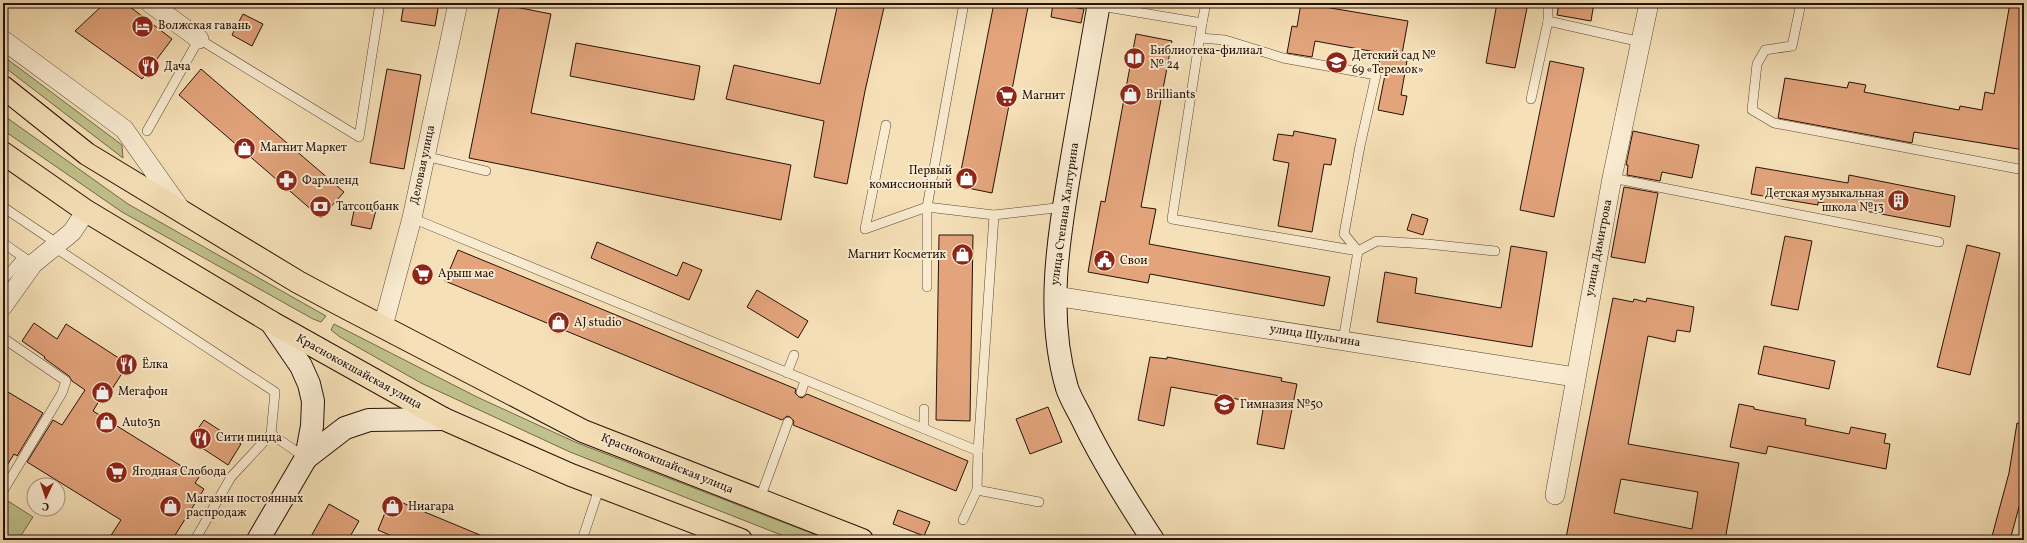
<svg xmlns="http://www.w3.org/2000/svg" width="2027" height="543" viewBox="0 0 2027 543" font-family="Vollkorn,serif">
<style>
.green{fill:#c0c18c;stroke:#73694a}
.building{fill:#e3a47c;stroke:#261109;fill-rule:evenodd}
.lines{fill:none;stroke-linecap:round;stroke-linejoin:round}
.lane-casing{stroke:#5a4534;stroke-width:10}
.street-casing{stroke:#5a4534;stroke-width:20}
.secondary-casing{stroke:#261109;stroke-width:24}
.primary-casing{stroke:#261109;stroke-width:24}
.lane{stroke:#f9ebd0;stroke-width:9}
.street{stroke:#f9ebd0;stroke-width:19}
.secondary{stroke:#f9ebd0;stroke-width:22}
.primary{stroke:#f6e0b7;stroke-width:22}
.labels{text-anchor:middle;dominant-baseline:central;stroke-width:4;stroke-linejoin:round;paint-order:stroke}
.poi-label{font-size:12px;fill:#261109;stroke:#f9ebd0;text-anchor:start}
.street-label{font-size:12px;fill:#261109;stroke:#f9ebd0}
</style>
<rect width="100%" height="100%" fill="#f6e0b7"/>
<filter id="stains"><feTurbulence type="fractalNoise" baseFrequency=".005" numOctaves="4"/><feColorMatrix values="0 0 0 0 .2 0 0 0 0 .09 0 0 0 0 .02 0 0 0 .5 -.17"/></filter>
<radialGradient id="worn" r=".72"><stop offset=".6" stop-color="#630" stop-opacity="0"/><stop offset="1" stop-color="#630" stop-opacity=".3"/></radialGradient>
<g class="green">
<polygon points="3,56 122,145 123,158 3,66"/>
<polygon points="3,115 128,204 326,316 321,322 313,319 122,212 3,130"/>
<polygon points="334,324 477,397 575,442 829,540 794,540 570,452 421,383 340,337 331,330"/>
<polygon points="8,501 33,517 18,540 3,540 3,510"/>
</g>
<g class="building">
<polygon points="105,3 125,3 172,39 142,79 75,31"/>
<polygon points="404,3 439,3 435,26 401,21"/>
<polygon points="838,3 885,3 865,91 847,184 814,177 824,121 726,99 734,65 820,84"/>
<polygon points="994,3 1009,3 1028,7 992,193 958,186"/>
<polygon points="1301,3 1408,21 1402,54 1408,55 1401,95 1407,96 1403,115 1378,110 1386,70 1378,68 1381,53 1315,41 1312,57 1287,53 1292,26 1297,27"/>
<polygon points="1497,3 1528,3 1515,68 1486,63"/>
<polygon points="1559,3 1594,3 1591,21 1557,15"/>
<polygon points="2010,3 2024,3 2024,150 1914,132 1912,143 1778,118 1785,78 1847,88 1849,82 1866,85 1864,92 1959,110 1960,106 1982,110 1985,92 1994,94"/>
<polygon points="500,4 551,14 531,113 791,165 781,220 469,158"/>
<polygon points="1053,4 1084,9 1081,23 1051,17"/>
<polygon points="243,14 263,24 252,46 232,35"/>
<polygon points="1136,34 1172,41 1141,207 1156,209 1149,244 1330,277 1324,306 1150,274 1148,283 1088,272 1101,201 1105,202"/>
<polygon points="576,43 700,66 694,100 570,76"/>
<polygon points="1550,61 1584,68 1554,217 1520,210"/>
<polygon points="201,69 344,192 321,218 179,95"/>
<polygon points="387,69 421,75 404,169 370,163"/>
<polygon points="1294,131 1336,139 1331,165 1324,164 1312,232 1278,226 1289,163 1273,160 1278,134 1293,136"/>
<polygon points="1633,131 1699,145 1692,178 1662,172 1660,181 1627,175 1628,165 1626,165"/>
<polygon points="1756,167 1848,183 1849,175 1955,196 1950,227 1818,202 1818,205 1751,194"/>
<polygon points="1624,187 1658,193 1645,263 1611,257"/>
<polygon points="355,206 376,210 371,229 351,225"/>
<polygon points="1412,214 1428,219 1423,235 1407,230"/>
<polygon points="939,235 973,235 970,421 936,420"/>
<polygon points="1785,236 1812,241 1798,310 1771,305"/>
<polygon points="597,242 677,276 683,262 702,270 689,300 591,258"/>
<polygon points="1967,245 2000,253 1970,375 1937,367"/>
<polygon points="1511,246 1547,252 1532,347 1377,322 1385,272 1417,278 1415,293 1501,308"/>
<polygon points="458,250 796,389 795,393 799,397 802,398 807,394 968,461 956,491 793,425 794,421 790,417 787,416 782,420 445,281"/>
<polygon points="757,290 808,321 798,338 747,307"/>
<path d="M1613,298l20,4 1,-3 12,3 1,-4 47,9 -4,25 -13,-2 -2,12 -27,-6 -20,108 111,19 -14,77h-149l-10,-2zM1621,479l77,13 -6,37 -78,-16z"/>
<polygon points="34,323 57,339 66,324 128,364 112,389 108,386 93,411 199,477 195,483 204,489 172,540 108,540 121,520 27,462 53,420 62,425 85,390 72,381 69,376 44,358 45,357 22,341"/>
<polygon points="1764,346 1835,361 1829,389 1758,374"/>
<polygon points="1150,357 1167,359 1167,357 1282,378 1281,381 1297,384 1284,449 1257,444 1264,404 1171,387 1164,426 1138,420"/>
<polygon points="3,389 43,413 17,456 14,454 3,472"/>
<polygon points="1739,404 1754,407 1754,409 1806,419 1805,425 1849,434 1851,427 1886,434 1884,443 1890,444 1886,469 1768,446 1766,454 1730,447"/>
<polygon points="1048,407 1062,442 1030,454 1016,419"/>
<polygon points="204,420 241,444 228,465 190,440"/>
<polygon points="2017,423 2024,424 2024,489 2010,540 1991,540 2009,473"/>
<polygon points="391,498 492,540 403,540 394,537 378,530"/>
<polygon points="329,504 359,521 348,540 309,540"/>
<polygon points="898,510 930,522 924,536 893,524"/>
</g>
<g class="lines">
<defs>
<g id="lane">
<polyline points="964,3 927,207 994,215"/>
<polyline points="1083,3 1202,23 1172,219 1358,251 1343,341"/>
<polyline points="1548,3 1548,21 1641,42"/>
<polyline points="1801,3 1792,46 1765,50 1757,64 1752,110 1774,123 2024,170"/>
<polyline points="1202,23 1206,3"/>
<polyline points="1200,38 1225,40 1283,58 1376,75 1360,146 1344,234 1358,251 1377,241 1427,244 1495,251"/>
<polyline points="1531,99 1548,21"/>
<polyline points="886,125 865,229 927,207 927,287"/>
<polyline points="147,131 199,39 359,137 380,3"/>
<polyline points="425,156 486,171"/>
<polyline points="1612,178 1939,242"/>
<polyline points="3,207 58,244"/>
<polyline points="412,218 978,451"/>
<polyline points="3,243 33,264"/>
<polyline points="54,247 275,392 271,434 306,458"/>
<polyline points="3,280 23,257"/>
<polyline points="3,338 66,381 62,393 3,491"/>
<polyline points="787,373 794,355"/>
<polyline points="801,392 805,381"/>
<polyline points="924,429 924,409"/>
<polyline points="977,490 1039,502"/>
<polyline points="759,501 788,422"/>
<polyline points="963,520 977,490 978,451 994,215 1064,207"/>
<polyline points="195,540 231,477 271,434"/>
<polyline points="366,540 369,540"/>
<polyline points="582,540 600,486"/>
</g>
<g id="street">
<polyline points="150,3 199,39"/>
<polyline points="3,40 124,129 182,211"/>
<polyline points="1055,296 1575,377"/>
<polyline points="3,306 33,264 72,232 86,211"/>
<polyline points="383,326 412,218 458,3"/>
<polyline points="1555,495 1612,178 1649,3"/>
</g>
<g id="secondary">
<path d="M1099,3c-9,50 -17,99 -26,149 -13,78 -29,158 -6,236 4,12 12,24 17,35 20,41 44,79 69,117"/>
<polyline points="306,458 345,428 369,420 444,419"/>
<polyline points="258,540 306,458 312,426 313,401 309,384 301,366 271,322"/>
</g>
<g id="primary">
<polyline points="3,87 87,154 298,282 339,304 583,431 862,540"/>
<polyline points="3,153 86,211 271,322 444,419 571,475 741,540"/>
</g>
</defs>
<use href="#lane" class="lane-casing"/>
<use href="#street" class="street-casing"/>
<use href="#secondary" class="secondary-casing"/>
<use href="#primary" class="primary-casing"/>
<use href="#lane" class="lane"/>
<use href="#street" class="street"/>
<use href="#secondary" class="secondary"/>
<use href="#primary" class="primary"/>
</g>
<defs>
<symbol id="hotel-disc" viewBox="-11 -11 22 22"><circle r="9.5" fill="#8f2418" stroke="#f9ebd0"/><path d="M-6-4.5h1.5V1H6V5H4.5V3h-9V5H-6ZM-4 0a1.8 1.8 0 1 1 3.6 0ZM.5 0V-2.5h3Q6-2.5 6 0Z" fill="#fff"/></symbol>
<symbol id="library-disc" viewBox="-11 -11 22 22"><circle r="9.5" fill="#8f2418" stroke="#f9ebd0"/><path d="M-6-4Q-3-5.5-.7-3.5V5Q-3 3-6 4ZM6-4Q3-5.5 .7-3.5V5Q3 3 6 4Z" fill="#fff"/></symbol>
<symbol id="school-disc" viewBox="-11 -11 22 22"><circle r="9.5" fill="#8f2418" stroke="#f9ebd0"/><path d="M0-5L7-2L0 1L-7-2ZM-4 1L0 2.5L4 1V4Q0 6-4 4Z" fill="#fff"/></symbol>
<symbol id="restaurant-disc" viewBox="-11 -11 22 22"><circle r="9.5" fill="#8f2418" stroke="#f9ebd0"/><path d="M-5-6h1v4h1v-4h1v4h1v-4h1v5L-1.5 .5V6h-2V.5L-5-1ZM5-6V6H3V1.5H1.5Q1.5-4 5-6Z" fill="#fff"/></symbol>
<symbol id="shop-disc" viewBox="-11 -11 22 22"><circle r="9.5" fill="#8f2418" stroke="#f9ebd0"/><path d="M-5-2.5h2.3a2.7 3.5 0 0 1 5.4 0H5L5.5 6h-11ZM-1.5-2.5h3a1.5 2.3 0 0 0-3 0Z" fill="#fff"/></symbol>
<symbol id="supermarket-disc" viewBox="-11 -11 22 22"><circle r="9.5" fill="#8f2418" stroke="#f9ebd0"/><path d="M-6-5.5h2.5l.6 2H6L4.5 2H-2.5L-4.4-4H-6ZM-1.5 3.2a1.3 1.3 0 1 0 .1 0ZM3 3.2a1.3 1.3 0 1 0 .1 0Z" fill="#fff"/></symbol>
<symbol id="pharmacy-disc" viewBox="-11 -11 22 22"><circle r="9.5" fill="#8f2418" stroke="#f9ebd0"/><path d="M-2-6h4v4h4v4h-4v4h-4v-4h-4v-4h4Z" fill="#fff"/></symbol>
<symbol id="building-disc" viewBox="-11 -11 22 22"><circle r="9.5" fill="#8f2418" stroke="#f9ebd0"/><path d="M-4-6H4V6H1V3H-1V6H-4ZM-2.5-4.3h1.7v1.8h-1.7ZM.8-4.3h1.7v1.8H.8ZM-2.5-1h1.7V.8h-1.7ZM.8-1h1.7V.8H.8Z" fill="#fff"/></symbol>
<symbol id="bank-disc" viewBox="-11 -11 22 22"><circle r="9.5" fill="#8f2418" stroke="#f9ebd0"/><path d="M-6-4H6V4H-6ZM0-2.3a2.3 2.3 0 1 0 0 4.6a2.3 2.3 0 1 0 0-4.6Z" fill="#fff"/></symbol>
<symbol id="civic-disc" viewBox="-11 -11 22 22"><circle r="9.5" fill="#8f2418" stroke="#f9ebd0"/><path d="M-.6-6.5H3V-4.5H.6V-3L4-1V1h2V6H-6V1h2V-1L-.6-3ZM-1.2 2.5V6h2.4V2.5Z" fill="#fff"/></symbol>
</defs>
<g fill-rule="evenodd">
<use href="#hotel-disc" x="130" y="14" width="25" height="25"/>
<use href="#library-disc" x="1122" y="46" width="25" height="25"/>
<use href="#school-disc" x="1324" y="50" width="25" height="25"/>
<use href="#restaurant-disc" x="136" y="54" width="25" height="25"/>
<use href="#shop-disc" x="1118" y="82" width="25" height="25"/>
<use href="#supermarket-disc" x="994" y="84" width="25" height="25"/>
<use href="#shop-disc" x="232" y="136" width="25" height="25"/>
<use href="#shop-disc" x="954" y="166" width="25" height="25"/>
<use href="#pharmacy-disc" x="274" y="168" width="25" height="25"/>
<use href="#building-disc" x="1886" y="188" width="25" height="25"/>
<use href="#bank-disc" x="308" y="194" width="25" height="25"/>
<use href="#shop-disc" x="950" y="242" width="25" height="25"/>
<use href="#civic-disc" x="1092" y="248" width="25" height="25"/>
<use href="#supermarket-disc" x="410" y="262" width="25" height="25"/>
<use href="#shop-disc" x="546" y="310" width="25" height="25"/>
<use href="#restaurant-disc" x="114" y="352" width="25" height="25"/>
<use href="#shop-disc" x="90" y="380" width="25" height="25"/>
<use href="#school-disc" x="1212" y="392" width="25" height="25"/>
<use href="#shop-disc" x="94" y="410" width="25" height="25"/>
<use href="#restaurant-disc" x="188" y="426" width="25" height="25"/>
<use href="#supermarket-disc" x="104" y="460" width="25" height="25"/>
<use href="#shop-disc" x="158" y="494" width="25" height="25"/>
<use href="#shop-disc" x="380" y="494" width="25" height="25"/>
</g>
<g class="labels">
<g class="poi-label">
<text x="158" y="26">Волжская гавань</text>
<text x="1150" y="51">Библиотека-филиал<tspan x="1150" dy="14">№ 24</tspan></text>
<text x="1352" y="56">Детский сад №<tspan x="1352" dy="14">69 «Теремок»</tspan></text>
<text x="164" y="67">Дача</text>
<text x="1146" y="95">Brilliants</text>
<text x="1022" y="96">Магнит</text>
<text x="260" y="148">Магнит Маркет</text>
<text x="952" y="171" text-anchor="end">Первый<tspan x="952" dy="14">комиссионный</tspan></text>
<text x="302" y="181">Фармленд</text>
<text x="1884" y="194" text-anchor="end">Детская музыкальная<tspan x="1884" dy="14">школа №13</tspan></text>
<text x="336" y="207">Татсоцбанк</text>
<text x="946" y="255" text-anchor="end">Магнит Косметик</text>
<text x="1120" y="261">Свои</text>
<text x="438" y="274">Арыш мае</text>
<text x="574" y="323">AJ studio</text>
<text x="142" y="365">Ёлка</text>
<text x="118" y="392">Мегафон</text>
<text x="1240" y="405">Гимназия №50</text>
<text x="122" y="423">Auto3n</text>
<text x="216" y="438">Сити пицца</text>
<text x="132" y="472">Ягодная Слобода</text>
<text x="186" y="499">Магазин постоянных<tspan x="186" dy="14">распродаж</tspan></text>
<text x="408" y="507">Ниагара</text>
</g>
<g class="street-label">
<text transform="translate(423 165) rotate(-78)">Деловая улица</text>
<text transform="translate(1065 214) rotate(-82)">улица Степана Халтурина</text>
<text transform="translate(1599 248) rotate(-79)">улица Димитрова</text>
<text transform="translate(1315 336) rotate(9)">улица Шульгина</text>
<text transform="translate(359 372) rotate(29)">Краснококшайская улица</text>
<text transform="translate(667 464) rotate(22)">Краснококшайская улица</text>
</g>
</g>
<rect width="2027" height="543" fill="none" stroke="#f6e0b7" stroke-width="16"/>
<rect x="4" y="4" width="2019" height="535" fill="none" stroke="#261109" stroke-width="2"/>
<rect x="8" y="8" width="2011" height="527" fill="none" stroke="#261109"/>
<g transform="translate(46 497) rotate(183)"><circle r="19" fill="#f9ebd0" stroke="#a59480"/>
<path d="M0-3L7 15L0 10L-7 15Z" fill="#8f2418"/>
<text y="-6" font-size="11" font-weight="bold" text-anchor="middle" fill="#261109">С</text>
</g>
<rect width="100%" height="100%" filter="url(#stains)"/>
<rect width="100%" height="100%" fill="url(#worn)"/>
</svg>
